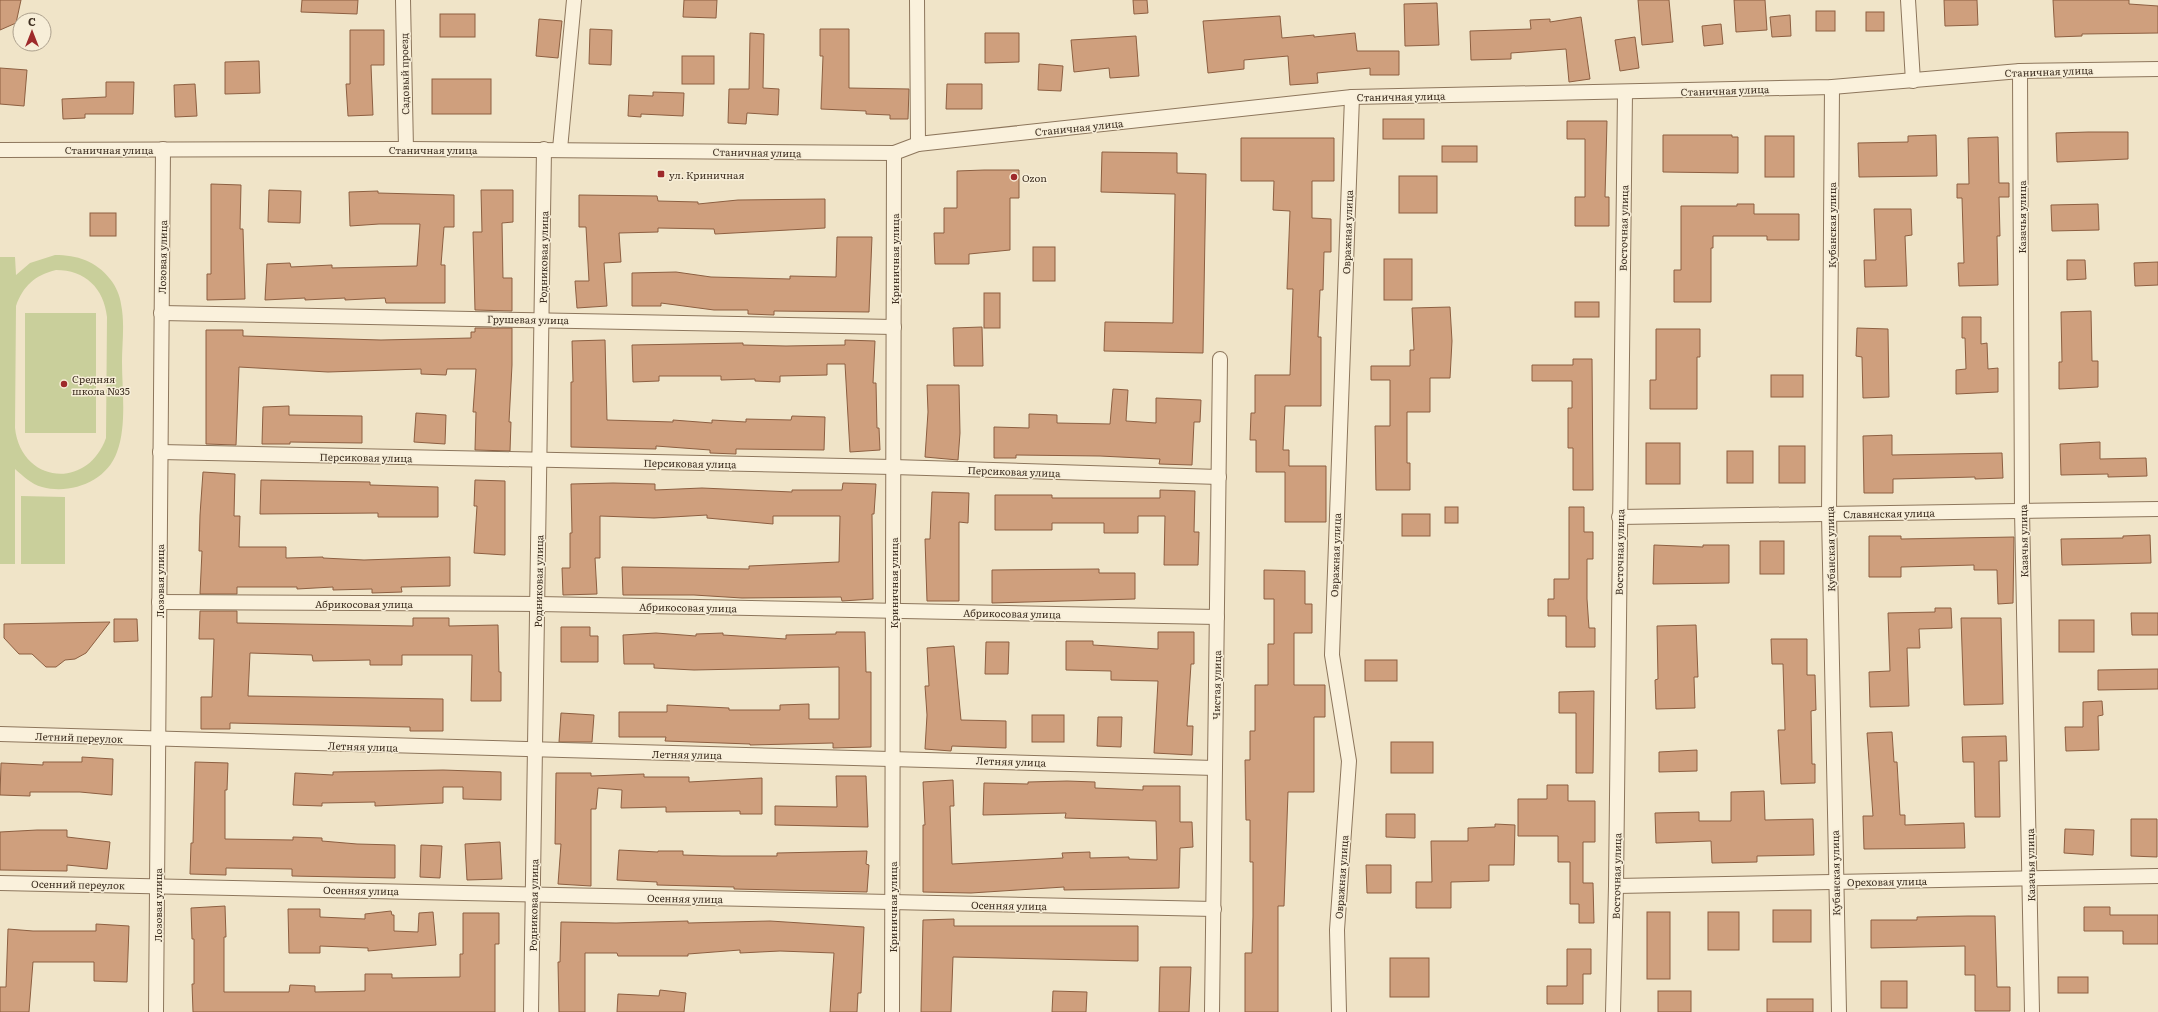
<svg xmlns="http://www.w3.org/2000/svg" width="2158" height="1012" viewBox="0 0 2158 1012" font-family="Literata,serif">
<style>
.green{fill:#c9cf9b;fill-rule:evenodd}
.building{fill:#cf9f7d;stroke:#8d5f41}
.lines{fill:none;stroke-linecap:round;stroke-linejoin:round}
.minor-casing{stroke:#8d765c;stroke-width:16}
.minor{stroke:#faf1dc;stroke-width:14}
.poi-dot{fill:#9e2a2b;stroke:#f7eed8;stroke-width:1.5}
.labels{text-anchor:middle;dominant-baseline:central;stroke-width:3;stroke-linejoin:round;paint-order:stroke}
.street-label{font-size:10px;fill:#3d2e20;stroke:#f7eed8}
.poi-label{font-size:10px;fill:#3d2e20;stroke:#f7eed8;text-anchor:start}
</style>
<rect width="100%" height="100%" fill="#f0e4c8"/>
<g class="green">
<path d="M55,255c22,0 41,6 55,24 6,7 10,17 11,25 4,19 1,39 1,58 0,28 5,63 -5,90 -10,29 -46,43 -75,35 -11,-3 -19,-11 -27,-18v95h-15v-307h15l1,18 14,-12zM56,270c29,0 48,18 51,47l-1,121c-19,53 -85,45 -91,-10l1,-122c7,-20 19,-31 40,-36z"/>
<rect x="25" y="313" width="71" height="120"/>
<polygon points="21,496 65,497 65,564 21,564"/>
</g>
<g class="building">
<polygon points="0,0 21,0 16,23 0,30"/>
<polygon points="302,0 358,0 357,14 301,12"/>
<polygon points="684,0 717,0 716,18 683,17"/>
<polygon points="1133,0 1147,0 1148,13 1134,14"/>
<polygon points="1638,0 1669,0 1673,42 1642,45"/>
<polygon points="1734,0 1765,0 1767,30 1736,32"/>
<polygon points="1944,0 1977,0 1978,25 1945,26"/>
<polygon points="2053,0 2129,0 2129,4 2158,6 2158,33 2082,34 2082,36 2055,37"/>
<polygon points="1437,3 1439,45 1405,46 1404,4"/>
<rect x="1816" y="11" width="19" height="20"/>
<rect x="1866" y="12" width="18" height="19"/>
<rect x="440" y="14" width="35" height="23"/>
<polygon points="1790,15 1791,36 1772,37 1770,17"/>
<polygon points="1280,16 1282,38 1314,35 1314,37 1355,33 1357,51 1399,51 1399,75 1370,75 1370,68 1317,73 1318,83 1290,85 1288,56 1244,60 1244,69 1208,73 1203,21"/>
<polygon points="1581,17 1590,79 1569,82 1566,49 1511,53 1511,59 1471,60 1470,31 1531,29 1530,20 1550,19 1550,22"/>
<polygon points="539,19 562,21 558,58 536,56"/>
<polygon points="1721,24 1723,44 1704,46 1702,26"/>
<polygon points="590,29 612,30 611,65 589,64"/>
<polygon points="820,29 849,29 849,88 909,89 908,119 890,119 890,115 866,114 866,111 821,109 823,56 820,56"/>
<polygon points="350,30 384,30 384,65 371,65 373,115 348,116 346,84 350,84"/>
<polygon points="750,33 764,34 763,88 779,89 778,115 747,113 746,124 728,123 729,89 749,89"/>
<polygon points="985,33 1019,33 1019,62 985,63"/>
<polygon points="1136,36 1139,76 1110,78 1109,68 1074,72 1071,40"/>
<polygon points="1635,37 1639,68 1620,71 1615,40"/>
<rect x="682" y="56" width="32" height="28"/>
<polygon points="259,61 260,93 225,94 225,62"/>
<polygon points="1039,64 1063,66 1061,91 1038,90"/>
<polygon points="0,68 27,70 24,106 0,104"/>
<rect x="432" y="79" width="59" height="35"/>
<polygon points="106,82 134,82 133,114 85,114 85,118 63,119 62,99 106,97"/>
<polygon points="195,84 197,116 175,117 174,85"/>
<polygon points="947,84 982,84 982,109 946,109"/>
<polygon points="653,92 684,93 683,116 641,114 641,117 628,116 629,95 653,96"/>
<rect x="1383" y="119" width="41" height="20"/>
<polygon points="1567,121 1607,121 1605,197 1609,197 1609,226 1575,226 1575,197 1585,197 1585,139 1567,139"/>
<polygon points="2088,132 2128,132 2128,159 2057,162 2056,133"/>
<polygon points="1663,135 1732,135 1732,137 1738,137 1738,173 1663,172"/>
<polygon points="1936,135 1937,176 1859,177 1858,143 1908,142 1908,136"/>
<rect x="1765" y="136" width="29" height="41"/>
<polygon points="1998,137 1999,183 2009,183 2009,197 1999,197 2000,236 1997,236 1998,285 1959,286 1958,263 1964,263 1962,198 1957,198 1957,184 1969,184 1968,138"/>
<polygon points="1241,138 1334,138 1334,181 1312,181 1312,218 1331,219 1331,252 1324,252 1323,290 1320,290 1318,337 1321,337 1321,406 1285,406 1283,450 1289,450 1289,466 1326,466 1326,522 1285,522 1285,472 1256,472 1256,440 1250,440 1251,413 1255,413 1255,375 1290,375 1293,289 1287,289 1290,211 1273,210 1274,181 1241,181"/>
<rect x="1442" y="146" width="35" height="16"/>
<polygon points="1102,152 1177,153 1177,173 1206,174 1203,353 1104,351 1105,322 1173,323 1175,194 1101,192"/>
<polygon points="984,170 1019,170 1019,198 1010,198 1010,250 969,254 969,264 935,264 934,233 944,233 944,208 957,208 957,171"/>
<rect x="1399" y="176" width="38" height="37"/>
<polygon points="211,184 241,185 240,229 243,229 245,299 207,300 207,274 211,274"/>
<polygon points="269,190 301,191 300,223 268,222"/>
<polygon points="481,190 513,190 513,222 502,223 503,278 512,278 512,311 475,310 473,232 482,232"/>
<polygon points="378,191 378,193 454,195 454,227 444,227 441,265 445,265 445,303 386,303 385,298 345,300 345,298 305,300 305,298 265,300 267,264 290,263 291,267 332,265 332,268 417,266 420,224 379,224 350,226 349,192"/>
<polygon points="579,195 657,196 658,201 698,202 698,204 738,200 825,199 825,228 715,234 714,229 658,228 658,232 619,233 621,262 604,263 607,306 577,308 575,281 589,281 586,227 579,227"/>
<polygon points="1737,204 1754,204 1754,214 1799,214 1799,240 1767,240 1767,236 1713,236 1713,248 1711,248 1711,302 1674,302 1674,270 1681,270 1681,206 1737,206"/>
<polygon points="2098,204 2099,230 2052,231 2051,205"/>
<polygon points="1874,209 1911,209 1912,235 1905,236 1907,286 1865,287 1864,260 1876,260"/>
<rect x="90" y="213" width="26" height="23"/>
<polygon points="837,237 872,237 869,312 774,311 774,315 748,314 748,310 714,310 661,303 661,306 632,306 632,273 676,272 711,277 790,279 790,276 836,277"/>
<rect x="1033" y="247" width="22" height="34"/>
<rect x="1384" y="259" width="28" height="41"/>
<polygon points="2067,260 2085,260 2086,279 2067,280"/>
<polygon points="2158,262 2158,285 2135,286 2134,263"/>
<rect x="984" y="293" width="16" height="35"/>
<rect x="1575" y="302" width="24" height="15"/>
<polygon points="1450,307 1452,341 1450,378 1430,378 1430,412 1407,412 1407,463 1410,463 1410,490 1376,490 1375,426 1390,426 1390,380 1371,380 1371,366 1410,366 1410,350 1414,350 1412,308"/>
<polygon points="2091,311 2092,361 2098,361 2098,387 2059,389 2059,362 2062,362 2061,312"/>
<polygon points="1962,317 1981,317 1981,344 1987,343 1988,369 1998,368 1998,392 1956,394 1956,370 1966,369 1965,338 1962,338"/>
<polygon points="982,327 983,366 954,366 953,328"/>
<polygon points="475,328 512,328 512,365 509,422 511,422 510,451 475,450 476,412 473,412 476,369 447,369 446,375 421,374 421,369 328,372 239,367 236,445 206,444 206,330 243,330 243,336 381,340 471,338 471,332 475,332"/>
<polygon points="1857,328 1888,329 1889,397 1863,398 1862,357 1856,356"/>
<polygon points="1656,329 1700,329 1700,357 1697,357 1697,409 1650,409 1650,380 1656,380"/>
<polygon points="605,340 607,420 673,422 673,420 712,423 712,420 746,422 746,419 791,420 792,416 825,417 824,450 736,449 736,454 710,453 710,450 656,446 656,449 571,447 571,382 573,382 572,341"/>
<polygon points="845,340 875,341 873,383 876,383 877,428 879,428 880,450 850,452 845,364 827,364 827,375 780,376 780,382 755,381 755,379 721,380 721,376 659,376 659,381 633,382 632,345 743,343 743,345 786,346 845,345"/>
<polygon points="1573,359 1592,359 1593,490 1573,490 1573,448 1568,448 1568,408 1572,408 1572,381 1532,381 1532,365 1573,365"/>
<rect x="1771" y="375" width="32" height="22"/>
<polygon points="927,385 959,385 960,433 958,460 925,457 928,412"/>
<polygon points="1113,389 1128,390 1126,421 1156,423 1156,398 1201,400 1200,422 1194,422 1192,465 1159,464 1160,459 1100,456 1016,455 1016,458 994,458 994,427 1029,428 1029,414 1057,415 1057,423 1110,424"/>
<polygon points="289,406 289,415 362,416 362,443 290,442 290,444 262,444 263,407"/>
<polygon points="416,413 446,415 445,444 414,442"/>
<polygon points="1892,435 1892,455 2002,453 2003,478 1975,479 1975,477 1893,479 1893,493 1864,493 1863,436"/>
<polygon points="2100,442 2100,459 2146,458 2147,476 2108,477 2108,474 2061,475 2060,444"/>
<rect x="1646" y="443" width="34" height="41"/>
<rect x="1779" y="446" width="26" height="37"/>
<rect x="1727" y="451" width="26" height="32"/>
<polygon points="203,472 235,474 234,516 240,516 239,547 286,547 286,558 323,557 323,558 364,560 450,557 450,586 401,587 402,592 372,593 372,589 333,590 333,587 297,589 297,587 237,587 237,594 200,594 202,551 199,551 200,515"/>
<polygon points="261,480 370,482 370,485 438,487 438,517 378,517 378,513 260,514"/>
<polygon points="475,480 505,481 505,555 474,553 477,506 474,506"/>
<polygon points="613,483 655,484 655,490 702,488 792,492 792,490 842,490 843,483 876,484 874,514 872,514 873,599 842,601 841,597 742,598 694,595 623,595 622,567 749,569 749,566 839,562 840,516 773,516 773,524 707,518 707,515 654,518 600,516 600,558 595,558 597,594 563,595 562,568 570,568 570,533 572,533 571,484"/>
<polygon points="1160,490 1195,491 1194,532 1199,532 1198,565 1164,565 1165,516 1138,516 1138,533 1104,533 1104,523 1052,523 1052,530 995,530 995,495 1052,495 1052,498 1160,498"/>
<polygon points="932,492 969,493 968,523 959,522 959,601 927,601 925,539 930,539"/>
<rect x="1445" y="507" width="13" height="16"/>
<polygon points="1569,507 1584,507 1584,532 1593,532 1593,559 1587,559 1587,599 1589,628 1595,628 1595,647 1566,647 1566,616 1548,616 1548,599 1554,599 1554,579 1569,579"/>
<rect x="1402" y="514" width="28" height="22"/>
<polygon points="2150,535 2151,563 2062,565 2061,539 2123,538 2123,536"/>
<polygon points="1869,536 1901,536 1901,539 2014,537 2013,603 1998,604 1997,570 1974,570 1974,565 1901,567 1901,577 1869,577"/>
<rect x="1760" y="541" width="24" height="33"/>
<polygon points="1654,545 1703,547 1703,545 1729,545 1729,583 1653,584"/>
<polygon points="1099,569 1099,573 1135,573 1135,599 992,603 992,570"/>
<polygon points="1264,570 1305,571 1305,604 1312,604 1312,633 1294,633 1294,685 1325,685 1325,717 1314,717 1314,792 1288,792 1284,906 1278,906 1278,1012 1245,1012 1245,953 1252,953 1253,917 1253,862 1250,862 1250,820 1246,820 1245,760 1250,760 1250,731 1255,731 1255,685 1268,685 1268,644 1274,644 1274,599 1264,599"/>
<polygon points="1935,608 1951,608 1952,628 1919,629 1920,648 1907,648 1909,706 1870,707 1869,672 1890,671 1888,613 1935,612"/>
<polygon points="200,611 237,611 237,623 413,626 413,618 449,618 449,626 498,625 499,672 501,672 501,701 471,701 472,655 402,655 402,665 370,665 370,660 313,661 312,655 250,653 248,696 443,699 443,731 410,731 410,727 230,723 230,729 201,729 201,697 212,697 214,639 199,639"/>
<polygon points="2131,613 2158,613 2158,635 2132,635"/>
<polygon points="1961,618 2001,618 2003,704 1964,705"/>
<polygon points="114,619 137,619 138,641 114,642"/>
<rect x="2059" y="620" width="35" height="32"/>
<polygon points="110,622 86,653 75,659 65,660 56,667 46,667 32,654 19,654 4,638 4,624"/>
<polygon points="1696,625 1698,677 1694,677 1695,708 1656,709 1655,680 1658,679 1657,626"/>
<polygon points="561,627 590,627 590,636 598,636 598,662 561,662"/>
<polygon points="836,632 865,632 866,672 871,672 871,747 833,748 833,743 750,745 750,744 665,741 666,737 619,737 619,712 667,712 667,705 729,708 729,710 780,710 780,705 809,704 809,719 839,719 839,667 694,670 654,668 654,664 624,664 623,635 656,633 696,636 696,634 723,633 723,635 786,639 786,635 836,634"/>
<polygon points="1158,632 1194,632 1194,664 1191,664 1187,726 1193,726 1192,755 1154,753 1158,681 1111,680 1111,671 1066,670 1066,641 1093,641 1093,645 1158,649"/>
<polygon points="1771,639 1807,639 1807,675 1815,675 1816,710 1811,711 1812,764 1815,764 1815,783 1781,784 1778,730 1785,730 1783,664 1772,664"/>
<polygon points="986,642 1009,642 1008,674 985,674"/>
<polygon points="954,646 961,720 1006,721 1006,748 952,746 951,751 925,749 927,715 925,686 929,686 927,648"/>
<rect x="1365" y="660" width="32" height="21"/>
<polygon points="2158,669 2158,689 2098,690 2098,670"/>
<polygon points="1594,691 1593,773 1576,773 1576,713 1559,713 1559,692"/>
<polygon points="2102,701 2103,715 2098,716 2099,750 2066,751 2065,727 2083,727 2083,702"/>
<polygon points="561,713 594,715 592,742 559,742"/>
<rect x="1032" y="715" width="32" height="27"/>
<polygon points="1098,717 1122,717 1121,747 1097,746"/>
<polygon points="1892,732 1894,762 1897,762 1900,815 1905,815 1905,825 1964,823 1965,848 1864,849 1863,816 1873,816 1867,733"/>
<polygon points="2006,736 2007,761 1999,761 2000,817 1975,817 1974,762 1963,762 1962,737"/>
<rect x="1391" y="742" width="42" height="31"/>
<polygon points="1697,750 1697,771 1659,772 1659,752"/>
<polygon points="82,757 113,759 112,795 80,792 30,792 30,796 0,795 1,763 43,765 43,762 82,762"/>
<polygon points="195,762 228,763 227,790 225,790 225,839 293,840 293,837 322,838 322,841 357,844 395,845 395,878 292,876 292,869 226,868 226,875 190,874 191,843 193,843"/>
<polygon points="443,770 501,772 501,800 463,799 463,787 443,787 443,803 375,806 375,802 322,803 322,806 293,805 295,773 333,775 333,772"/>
<polygon points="556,773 591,773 591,776 644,774 644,777 689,777 689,782 762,778 762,814 740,814 740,811 666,812 666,807 621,808 622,790 598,788 596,809 591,809 591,886 558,884 561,844 555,844"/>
<polygon points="836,776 866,776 868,827 775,825 775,806 837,807"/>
<polygon points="953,780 954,806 950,806 952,864 1063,858 1062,853 1090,852 1090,858 1129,857 1129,859 1157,860 1156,821 1065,818 1066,813 983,815 984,783 1028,784 1028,782 1067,781 1095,782 1095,788 1143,790 1143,786 1180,786 1180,822 1192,822 1193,847 1180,848 1179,888 1064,890 1064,887 971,893 923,892 923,825 925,825 923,782"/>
<polygon points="1547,785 1568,785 1568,801 1595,801 1595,842 1583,842 1583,883 1593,883 1594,923 1579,923 1579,904 1570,904 1570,862 1558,862 1558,836 1518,836 1518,799 1547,799"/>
<polygon points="1764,791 1765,820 1813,819 1814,855 1757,856 1757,862 1712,863 1711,841 1656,843 1655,813 1699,812 1699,821 1731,821 1731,792"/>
<polygon points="1386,814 1415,814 1415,838 1386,837"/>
<polygon points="2131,819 2157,819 2157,857 2131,856"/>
<polygon points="1495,824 1515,825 1514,865 1489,865 1489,881 1451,882 1451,908 1416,908 1416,882 1432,882 1431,841 1468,841 1468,828 1495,827"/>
<polygon points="2065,829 2094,830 2093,855 2064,853"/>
<polygon points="37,830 67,830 67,837 110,842 107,869 67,865 67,871 0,870 0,832"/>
<polygon points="500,842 502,879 467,880 465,844"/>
<polygon points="421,845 442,846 440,878 420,877"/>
<polygon points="619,850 658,852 658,851 683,851 683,855 722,856 777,856 777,853 867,851 866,864 869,865 867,892 734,889 734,887 657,885 657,882 617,880"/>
<polygon points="1366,865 1391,865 1391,893 1367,893"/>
<polygon points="225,906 226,937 224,937 224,992 289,992 290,985 315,986 315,992 365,991 365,974 392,974 392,978 460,977 460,954 463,954 463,913 499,913 499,944 495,944 495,1012 193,1012 192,984 194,984 194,939 192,939 191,908"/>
<polygon points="2084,907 2110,907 2110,915 2158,915 2158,944 2123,944 2123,931 2084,931"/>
<polygon points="288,909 320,909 320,917 365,919 365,914 391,911 392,915 394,915 394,931 418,932 419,913 433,912 436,945 368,951 368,948 320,946 320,953 289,953"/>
<rect x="1773" y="910" width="38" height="32"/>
<rect x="1647" y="912" width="23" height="67"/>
<rect x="1708" y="912" width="31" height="38"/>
<polygon points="1968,916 1995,916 1997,987 2010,987 2010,1011 1975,1011 1975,975 1965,975 1965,946 1871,948 1871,920 1917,920 1917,917"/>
<polygon points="954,919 954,926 1138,926 1138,961 953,957 951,1012 921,1012 923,920"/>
<polygon points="688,921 688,923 770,921 864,927 861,993 858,993 857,1012 830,1012 834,953 780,951 740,953 740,950 688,954 688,956 618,956 617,953 585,953 585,1012 559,1012 558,962 560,962 561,922 616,923"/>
<polygon points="96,924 129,926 127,982 94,981 94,962 33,962 29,1012 0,1012 0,987 6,987 8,929 33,931 96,931"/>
<polygon points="1567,949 1591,949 1591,974 1583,974 1583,1004 1547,1004 1547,986 1567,986"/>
<rect x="1390" y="958" width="39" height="39"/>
<polygon points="1160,967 1191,967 1189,1012 1159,1012"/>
<rect x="2058" y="977" width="30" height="16"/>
<rect x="1881" y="981" width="26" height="27"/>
<polygon points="660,990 686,993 684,1012 617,1012 618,994 659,996"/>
<polygon points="1053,991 1087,992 1086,1012 1052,1012"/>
<rect x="1658" y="991" width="33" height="21"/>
<rect x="1767" y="999" width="46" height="13"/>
</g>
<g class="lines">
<defs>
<g id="minor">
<polyline points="403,0 406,149"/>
<polyline points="917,0 918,144"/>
<polyline points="1908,0 1913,81"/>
<polyline points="2020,71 2022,511 2032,1012"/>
<polyline points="1832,87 1829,514 1839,1012"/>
<polyline points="560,149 574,0"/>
<polyline points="0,150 406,149 894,153 918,144 1352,97 1832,87 2020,71 2158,69"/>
<polyline points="161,313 894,327"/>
<polyline points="160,452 893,467 1219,477"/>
<polyline points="1619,517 2158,509"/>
<polyline points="159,602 538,604 1217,617"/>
<path d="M0,734c405,14 810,21 1215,34"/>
<polyline points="0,883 1214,909"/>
<polyline points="1616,886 2158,876"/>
<polyline points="156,1012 163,149"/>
<polyline points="531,1012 544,149"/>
<polyline points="892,1012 894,153"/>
<polyline points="1212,1012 1220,359"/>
<polyline points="1339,1012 1337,930 1349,761 1332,655 1352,97"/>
<polyline points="1613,1012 1616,886 1625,92"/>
</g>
</defs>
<use href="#minor" class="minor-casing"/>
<use href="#minor" class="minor"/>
</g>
<g class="poi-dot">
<rect x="657" y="170" width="8" height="8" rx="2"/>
<circle cx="1014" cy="177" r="4"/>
<circle cx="64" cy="384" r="4"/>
</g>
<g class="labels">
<g class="street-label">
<text transform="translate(2049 71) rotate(-2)">Станичная улица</text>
<text transform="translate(404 74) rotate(-91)">Садовый проезд</text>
<text transform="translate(1725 90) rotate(-2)">Станичная улица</text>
<text transform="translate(1401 96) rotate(-1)">Станичная улица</text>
<text transform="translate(1079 127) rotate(-6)">Станичная улица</text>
<text x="109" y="149">Станичная улица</text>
<text x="433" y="149">Станичная улица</text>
<text transform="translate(757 152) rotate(1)">Станичная улица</text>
<text transform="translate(2021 217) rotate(-90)">Казачья улица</text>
<text transform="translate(1831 225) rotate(-90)">Кубанская улица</text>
<text transform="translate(1623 228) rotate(-89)">Восточная улица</text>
<text transform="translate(1347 232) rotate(-88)">Овражная улица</text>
<text transform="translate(162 257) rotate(-89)">Лозовая улица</text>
<text transform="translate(543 257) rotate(-89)">Родниковая улица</text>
<text transform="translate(894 259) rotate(-90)">Криничная улица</text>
<text transform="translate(528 319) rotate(1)">Грушевая улица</text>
<text transform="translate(366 457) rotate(1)">Персиковая улица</text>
<text transform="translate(690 463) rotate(1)">Персиковая улица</text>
<text transform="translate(1014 471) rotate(2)">Персиковая улица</text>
<text transform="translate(1889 513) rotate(-1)">Славянская улица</text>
<text transform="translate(2023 541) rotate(-91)">Казачья улица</text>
<text transform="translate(1830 549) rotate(-91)">Кубанская улица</text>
<text transform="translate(1619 552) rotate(-89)">Восточная улица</text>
<text transform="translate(1335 555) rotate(-88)">Овражная улица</text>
<text transform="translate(159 581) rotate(-90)">Лозовая улица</text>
<text transform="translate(538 581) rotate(-89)">Родниковая улица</text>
<text transform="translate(893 583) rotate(-90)">Криничная улица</text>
<text x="364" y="603">Абрикосовая улица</text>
<text transform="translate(688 607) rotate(1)">Абрикосовая улица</text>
<text transform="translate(1012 613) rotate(1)">Абрикосовая улица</text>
<text transform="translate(1216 685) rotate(-89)">Чистая улица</text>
<text transform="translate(79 737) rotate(2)">Летний переулок</text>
<text transform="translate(363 746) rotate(2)">Летняя улица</text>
<text transform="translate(687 754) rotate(1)">Летняя улица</text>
<text transform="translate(1011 761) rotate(2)">Летняя улица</text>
<text transform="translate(2030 865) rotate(-91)">Казачья улица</text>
<text transform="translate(1835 873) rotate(-91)">Кубанская улица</text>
<text transform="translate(1616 876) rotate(-89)">Восточная улица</text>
<text transform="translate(1341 877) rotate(-86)">Овражная улица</text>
<text transform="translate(1887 881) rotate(-1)">Ореховая улица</text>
<text transform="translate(78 884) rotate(1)">Осенний переулок</text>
<text transform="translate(361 890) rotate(1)">Осенняя улица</text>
<text transform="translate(685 898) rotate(1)">Осенняя улица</text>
<text transform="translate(157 905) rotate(-90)">Лозовая улица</text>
<text transform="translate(533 905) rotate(-89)">Родниковая улица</text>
<text transform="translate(1009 905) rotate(1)">Осенняя улица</text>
<text transform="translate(892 907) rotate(-90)">Криничная улица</text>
</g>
<g class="poi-label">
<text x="669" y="174">ул. Криничная</text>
<text x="1022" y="177">Ozon</text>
<text x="72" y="378">Средняя<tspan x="72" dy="12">школа №35</tspan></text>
</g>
</g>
<g transform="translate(32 32)"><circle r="19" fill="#f7eed8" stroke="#ada18e"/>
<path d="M0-3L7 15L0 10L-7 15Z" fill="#9e2a2b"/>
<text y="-6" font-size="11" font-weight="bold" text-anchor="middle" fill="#3d2e20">С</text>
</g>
</svg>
